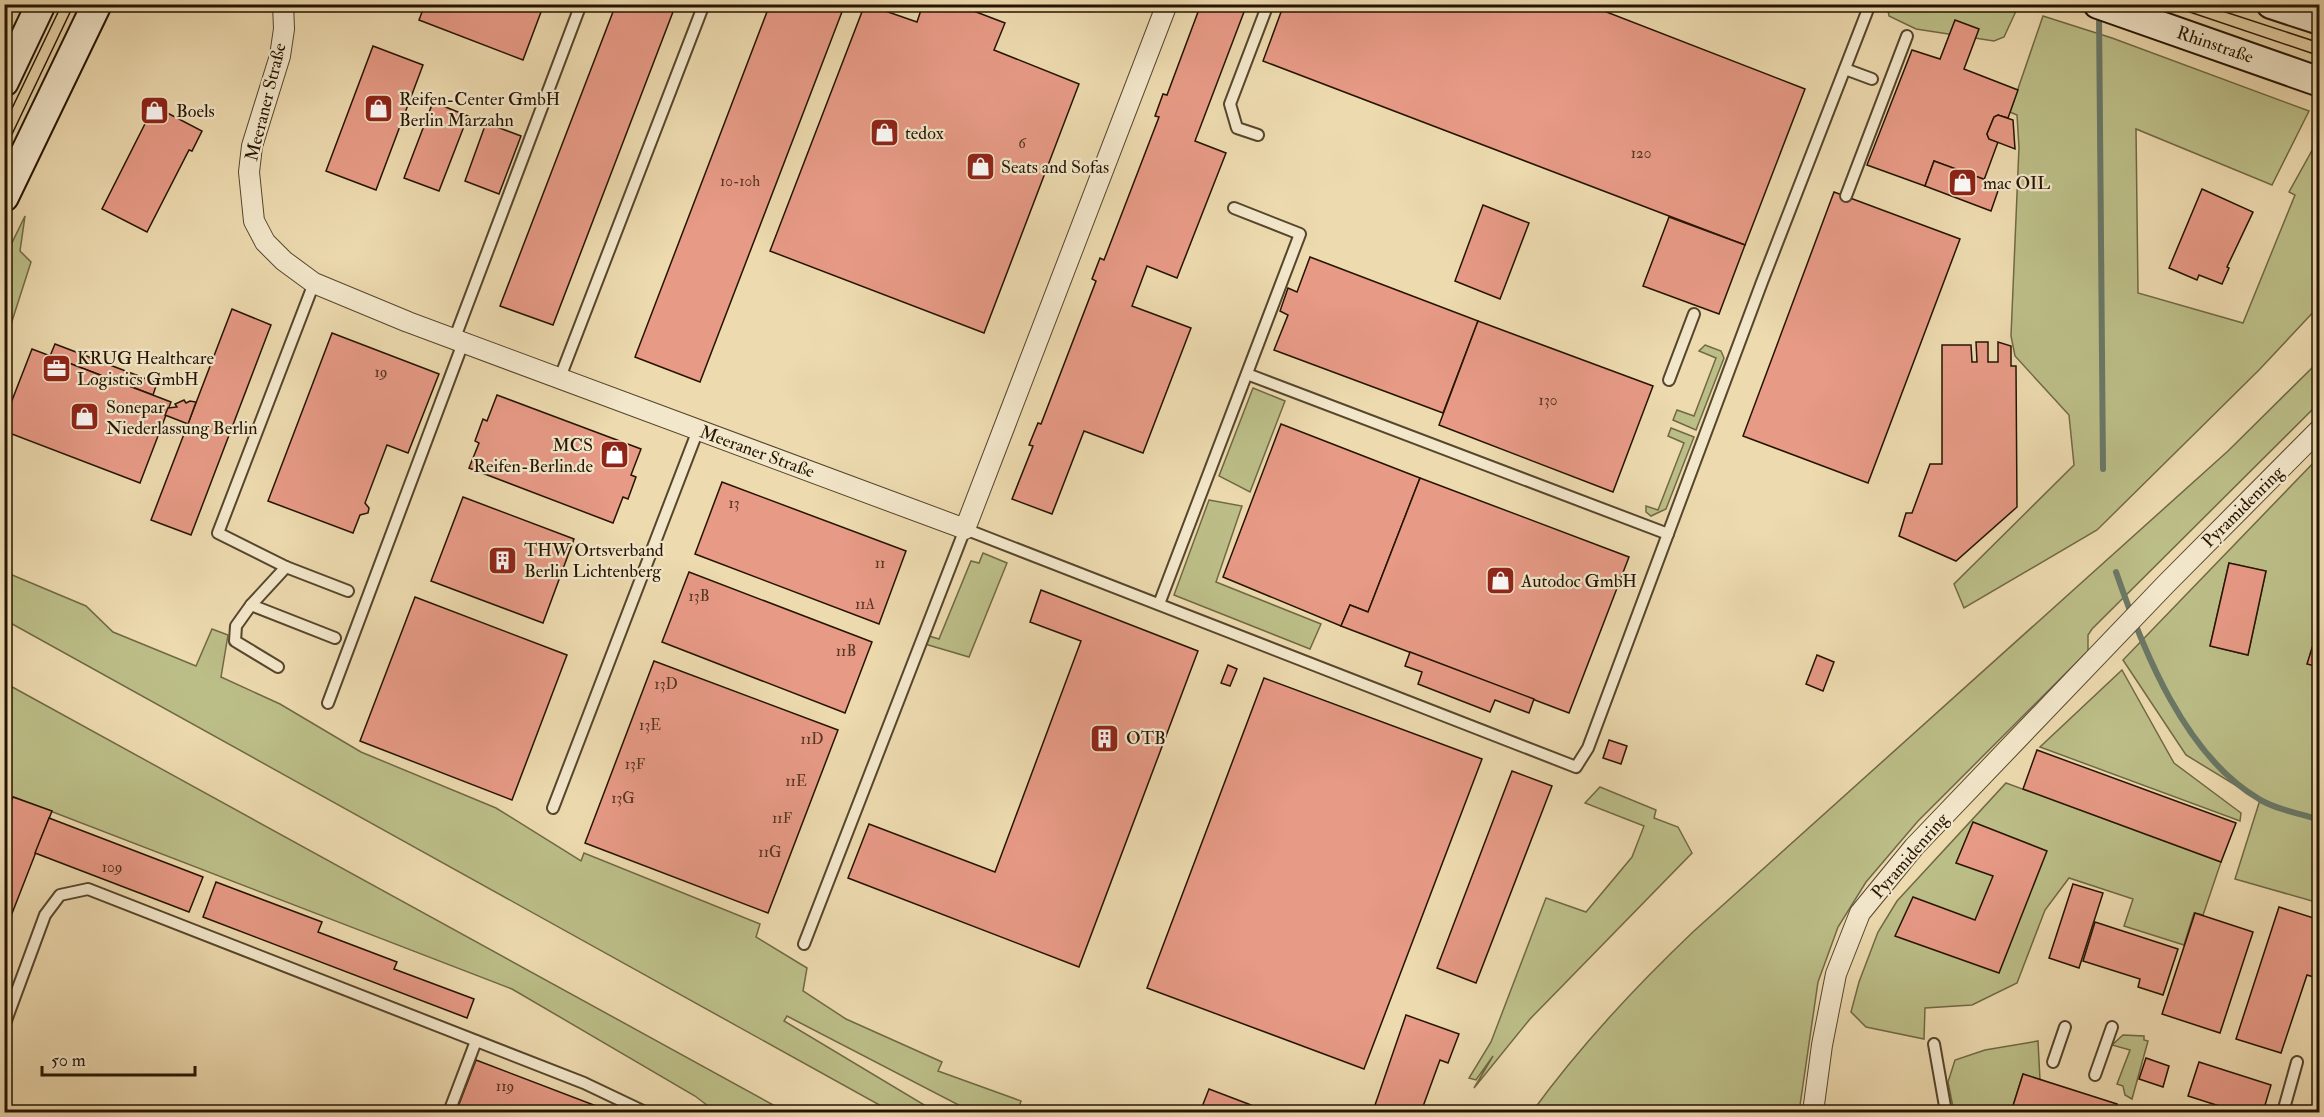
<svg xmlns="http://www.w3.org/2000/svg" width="2324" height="1117" viewBox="0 0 2324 1117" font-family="'IM FELL Double Pica',serif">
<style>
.green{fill:#bcbe88;stroke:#706944;stroke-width:1.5;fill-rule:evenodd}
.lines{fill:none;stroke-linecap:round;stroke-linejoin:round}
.stream{stroke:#6a7867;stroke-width:6}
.building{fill:#e79a86;stroke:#241401;stroke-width:1.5}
.service-casing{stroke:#56462c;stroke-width:14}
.minor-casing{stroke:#56462c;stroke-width:22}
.secondary-casing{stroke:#241401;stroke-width:32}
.service{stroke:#f3e7cb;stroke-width:10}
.minor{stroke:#f3e7cb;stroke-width:20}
.secondary{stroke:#f3e7cb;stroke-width:28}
.tram{stroke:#241401;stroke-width:1.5}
.labels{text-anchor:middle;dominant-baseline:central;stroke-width:4.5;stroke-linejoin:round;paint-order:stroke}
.number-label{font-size:15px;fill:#553622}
.street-label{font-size:18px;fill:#241401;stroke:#f3e7cb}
.poi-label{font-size:18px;fill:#241401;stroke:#f3e7cb;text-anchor:start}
</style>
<rect width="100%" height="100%" fill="#eddaaf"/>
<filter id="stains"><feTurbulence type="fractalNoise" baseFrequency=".00333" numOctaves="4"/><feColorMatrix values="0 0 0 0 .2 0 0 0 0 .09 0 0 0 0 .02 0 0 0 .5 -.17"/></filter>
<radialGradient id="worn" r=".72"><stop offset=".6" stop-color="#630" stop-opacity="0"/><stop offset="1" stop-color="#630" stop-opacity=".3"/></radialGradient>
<g class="green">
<polygon points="1997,4 2016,11 2004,37 1994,41 1916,29 1889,16 1887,5"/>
<polygon points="2043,16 2112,38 2309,111 2272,185 2136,129 2138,293 2243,323 2295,195 2289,192 2319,138 2319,306 2259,370 2097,530 1964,608 1954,584 2074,465 2069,415 2015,356 2011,336 2019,147 2017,115 2010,112"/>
<polygon points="25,216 20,251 31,262 5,343 5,257"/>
<polygon points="1705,345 1721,351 1724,358 1696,430 1673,420 1677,410 1694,416 1716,358 1699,351"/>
<path d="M2319,361v42l-227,226 -4,6v16l-170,170 -52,61 -28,45 -20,55 -19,130h-267c48,-66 102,-124 162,-181l534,-480z"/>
<polygon points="1253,388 1285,401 1250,492 1219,476"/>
<polygon points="1671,428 1694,437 1666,509 1651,516 1646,512 1646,506 1658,510 1684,443 1668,436"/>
<path d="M2319,457v446l-84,-24 25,-79 -74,-45 -63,-95zM2229,563l37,8 -18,84 -38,-9z"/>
<polygon points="1209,500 1242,506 1216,582 1321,624 1310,649 1174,595"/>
<polygon points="983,553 1007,563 969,657 925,644 929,636 939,639 971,561 979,563"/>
<polygon points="5,572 86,606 113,632 196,666 212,629 228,635 221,677 280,704 361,752 496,808 581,861 584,853 760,924 756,937 807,968 803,991 846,1019 942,1062 938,1071 1021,1101 1019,1108 1032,1112 972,1112 787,1016 784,1021 936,1112 892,1112 5,620"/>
<polygon points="2122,670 2174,763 2241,813 2240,821 2040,747"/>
<polygon points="5,683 786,1112 716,1112 695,1096 512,989 14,797 5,819"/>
<polygon points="2006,783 2221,862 2203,915 2194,913 2184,945 2124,926 2133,899 2069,878 2045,910 2017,983 1972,1005 1925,1008 1924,1039 1866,1027 1851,1012 1859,982 1878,932 1897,901"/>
<polygon points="1600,787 1656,810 1654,818 1678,827 1692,853 1530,1019 1474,1088 1493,1056 1476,1080 1469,1078 1491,1042 1546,898 1586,912 1632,857 1644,826 1585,803"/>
<polygon points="2123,1035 2144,1036 2144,1040 2148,1041 2132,1099 2125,1095 2123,1086 2117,1084 2130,1050 2112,1045"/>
<polygon points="2038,1041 2040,1080 2023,1074 2011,1112 1954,1112 1948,1082 1955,1060 1985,1050"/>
</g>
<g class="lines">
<g class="stream">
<polyline points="2099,13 2103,469"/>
<path d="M2116,572c27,78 69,184 143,227 17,11 41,14 61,21"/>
</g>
</g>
<g class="building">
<polygon points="425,4 544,4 523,60 419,20"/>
<polygon points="616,4 676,4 553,325 500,306"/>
<polygon points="770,4 845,4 700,382 635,357"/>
<polygon points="865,4 917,22 923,4 958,5 1005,23 994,50 1079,84 984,333 770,251"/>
<polygon points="1201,4 1247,4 1195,141 1226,153 1177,278 1147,266 1132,306 1191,328 1143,453 1084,431 1052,514 1012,499 1033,446 1029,445 1038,423 1041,424 1096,281 1092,279 1100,258 1104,260 1159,117 1155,116 1163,94 1167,95"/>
<polygon points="1284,4 1586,4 1805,89 1745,245 1263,61"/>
<polygon points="1955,20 1979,29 1964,69 2018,90 2008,118 1998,115 1994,117 1987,134 1989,139 1998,142 1984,180 1934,161 1925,186 1867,165 1912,50 1940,59"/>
<polygon points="373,46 423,65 376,190 326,171"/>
<polygon points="433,102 468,116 439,191 404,178"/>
<polygon points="154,106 202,131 192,151 189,150 147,232 102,209"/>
<polygon points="1998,115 2013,120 2015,149 1989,139 1987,134 1994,117"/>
<polygon points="486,123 521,136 499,194 465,181"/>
<polygon points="1934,161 2000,185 1991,211 1925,186"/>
<polygon points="2202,189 2253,212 2227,267 2229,268 2222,284 2199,275 2197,280 2169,268"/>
<polygon points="1834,192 1960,239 1868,483 1743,436"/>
<polygon points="1483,205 1529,223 1500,299 1455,281"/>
<polygon points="1669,217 1745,245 1719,314 1643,286"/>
<polygon points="1310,257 1478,321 1443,413 1274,350 1288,315 1280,311 1288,288 1297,292"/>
<polygon points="232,309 271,325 191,535 151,520"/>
<polygon points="1478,321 1653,386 1613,492 1439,425"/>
<polygon points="332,333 439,374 408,453 387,445 365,503 369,508 368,513 360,515 353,533 268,501"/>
<polygon points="1976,342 1988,342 1988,362 1998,362 1998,342 2011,346 2011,366 2016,366 2017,507 1956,561 1899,536 1906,513 1912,513 1930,464 1942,464 1942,345 1971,345 1972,362 1977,362"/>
<polygon points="55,344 157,383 153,395 50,356"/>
<polygon points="32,349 171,402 140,483 4,431 4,421"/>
<polygon points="497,395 641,449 631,475 636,477 628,499 623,497 613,523 469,468 479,443 475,441 483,419 487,421"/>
<polygon points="184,400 186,403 190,401 196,402 188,424 165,415 168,408 177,407 175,404"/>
<polygon points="1281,424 1420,478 1368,612 1350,605 1341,626 1223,577"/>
<polygon points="1420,478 1629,557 1569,713 1341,626 1350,605 1368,612"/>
<polygon points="722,482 906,551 879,624 695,554"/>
<polygon points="463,497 574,539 543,623 431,581"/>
<polygon points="2229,563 2266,571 2248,655 2210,646"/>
<polygon points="689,572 872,642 845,713 662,642"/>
<polygon points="1041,590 1198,651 1079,967 848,878 869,824 995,872 1081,641 1030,622"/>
<polygon points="415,597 567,655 512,800 360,741"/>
<polygon points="2317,632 2320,633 2320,672 2319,667 2307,664"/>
<polygon points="1410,652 1534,699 1529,713 1495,700 1490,712 1418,684 1422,672 1405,666"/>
<polygon points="1817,655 1834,662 1823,691 1806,684"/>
<polygon points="654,661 838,730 768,913 585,843"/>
<polygon points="1228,665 1237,669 1230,686 1221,683"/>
<polygon points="1264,678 1482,759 1364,1069 1147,988"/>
<polygon points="1609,740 1627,746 1621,764 1603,758"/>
<polygon points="2037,750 2236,823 2221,862 2023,789"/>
<polygon points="1512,771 1552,786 1476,983 1437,968"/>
<polygon points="13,797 52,811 4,934 4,819"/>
<polygon points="49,818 203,877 189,912 35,853"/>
<polygon points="1973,822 2047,851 1999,973 1895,936 1913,897 1975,920 1993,876 1956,863"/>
<polygon points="216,882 322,922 318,932 397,962 394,969 474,999 467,1018 203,917"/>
<polygon points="2073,884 2103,893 2079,968 2049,958"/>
<polygon points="2279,907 2320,920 2320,936 2314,954 2320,956 2320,979 2307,975 2281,1053 2236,1039"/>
<polygon points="2195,913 2253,932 2220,1033 2162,1014"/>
<polygon points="2095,922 2178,949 2163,995 2138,987 2140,979 2083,961"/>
<polygon points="1406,1015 1459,1034 1448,1063 1440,1060 1421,1112 1385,1112 1374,1108"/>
<polygon points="2146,1058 2169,1066 2163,1087 2139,1079"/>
<polygon points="476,1060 612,1112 456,1112"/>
<polygon points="2199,1062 2271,1085 2263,1112 2238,1112 2188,1096"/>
<polygon points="2023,1074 2117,1104 2115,1108 2130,1112 2011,1112"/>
<polygon points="1209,1089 1251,1105 1248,1112 1200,1112"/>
</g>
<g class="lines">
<defs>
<g id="service">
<polyline points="1845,69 1872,79"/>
<polyline points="1258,135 1237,128 1230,104 1268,4"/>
<polyline points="1846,196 1907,36"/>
<polyline points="314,283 218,533 286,567 348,591"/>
<polyline points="454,340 581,4"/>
<polyline points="1247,374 1668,534"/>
<polyline points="559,380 704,4"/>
<polyline points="1669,380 1694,314"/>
<polyline points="286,567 251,605 335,638"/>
<polyline points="1159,604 1300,234 1234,208"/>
<polyline points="251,605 236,626 235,641 278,667"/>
<polyline points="328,703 463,343"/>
<polyline points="553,808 698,430"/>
<polyline points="804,944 965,529 1576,767 1588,748 1762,282 1870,4"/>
<polyline points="4,1026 45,915 60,895 88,889 584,1083 645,1112"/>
<polyline points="1934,1044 1946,1112"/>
<polyline points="2053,1062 2065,1027"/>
<polyline points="2095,1075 2112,1027"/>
<polyline points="449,1112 476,1041"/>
<polyline points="2283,1112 2297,1062"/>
</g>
<g id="minor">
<polyline points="283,4 284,29 280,56 252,146 249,172 254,221 265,242 284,261 314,283 408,322 965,529 1167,4"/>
<polyline points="1813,1112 1822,1045 1836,974 1860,913 1914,847 2166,584 2320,429"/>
</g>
<g id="secondary">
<polyline points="2098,4 2320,82"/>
<polyline points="2271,4 2320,20"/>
<polyline points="4,82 41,4"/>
<polyline points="4,197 97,4"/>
</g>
</defs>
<use href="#service" class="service-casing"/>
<use href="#minor" class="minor-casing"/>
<use href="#secondary" class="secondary-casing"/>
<use href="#service" class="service"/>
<use href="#minor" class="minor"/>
<use href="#secondary" class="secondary"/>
<g class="tram">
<polyline points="2166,4 2320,56"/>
<polyline points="2201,4 2320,43"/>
<polyline points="4,125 62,4"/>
<polyline points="4,151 74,4"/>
</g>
</g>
<defs>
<symbol id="shop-square" viewBox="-11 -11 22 22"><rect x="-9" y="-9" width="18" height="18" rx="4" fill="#8f2418" stroke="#f3e7cb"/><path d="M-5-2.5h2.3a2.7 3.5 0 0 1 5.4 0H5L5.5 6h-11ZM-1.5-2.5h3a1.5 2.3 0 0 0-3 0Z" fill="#fff"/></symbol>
<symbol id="office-square" viewBox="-11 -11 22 22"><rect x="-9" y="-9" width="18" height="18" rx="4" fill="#8f2418" stroke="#f3e7cb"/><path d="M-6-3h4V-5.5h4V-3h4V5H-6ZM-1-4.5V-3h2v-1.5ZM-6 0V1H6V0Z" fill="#fff"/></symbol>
<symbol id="building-square" viewBox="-11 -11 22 22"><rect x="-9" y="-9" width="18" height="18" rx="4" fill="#8f2418" stroke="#f3e7cb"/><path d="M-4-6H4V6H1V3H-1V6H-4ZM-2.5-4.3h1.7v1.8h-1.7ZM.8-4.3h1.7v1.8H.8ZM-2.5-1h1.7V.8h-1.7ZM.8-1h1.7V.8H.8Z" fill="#fff"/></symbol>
</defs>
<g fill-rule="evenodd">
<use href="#shop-square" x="362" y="92" width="33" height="33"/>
<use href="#shop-square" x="138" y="94" width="33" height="33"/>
<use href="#shop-square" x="868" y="116" width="33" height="33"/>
<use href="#shop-square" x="964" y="150" width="33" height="33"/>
<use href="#shop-square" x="1946" y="166" width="33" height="33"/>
<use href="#office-square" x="40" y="352" width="33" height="33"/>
<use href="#shop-square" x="68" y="400" width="33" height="33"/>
<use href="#shop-square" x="598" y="438" width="33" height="33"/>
<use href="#building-square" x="486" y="544" width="33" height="33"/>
<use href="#shop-square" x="1484" y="564" width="33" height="33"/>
<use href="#building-square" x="1088" y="722" width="33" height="33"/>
</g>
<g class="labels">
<g class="number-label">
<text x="1022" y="143">6</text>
<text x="1641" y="153">120</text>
<text x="740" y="181">10-10h</text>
<text x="381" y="372">19</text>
<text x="1548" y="400">130</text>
<text x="734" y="503">13</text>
<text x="880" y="563">11</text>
<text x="699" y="596">13B</text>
<text x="865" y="604">11A</text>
<text x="846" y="651">11B</text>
<text x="666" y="684">13D</text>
<text x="650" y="725">13E</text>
<text x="812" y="739">11D</text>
<text x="635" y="764">13F</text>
<text x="796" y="781">11E</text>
<text x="623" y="798">13G</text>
<text x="782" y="818">11F</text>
<text x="770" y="852">11G</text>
<text x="112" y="867">109</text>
<text x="505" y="1086">119</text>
</g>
<g class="street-label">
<text transform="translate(2215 45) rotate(19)">Rhinstraße</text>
<text transform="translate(266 102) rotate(-76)">Meeraner Straße</text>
<text transform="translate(757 452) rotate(20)">Meeraner Straße</text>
<text transform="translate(2243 507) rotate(-45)">Pyramidenring</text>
<text transform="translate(1910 856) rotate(-49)">Pyramidenring</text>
</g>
<g class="poi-label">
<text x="399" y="99">Reifen-Center GmbH<tspan x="399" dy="21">Berlin Marzahn</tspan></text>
<text x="176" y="111">Boels</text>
<text x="905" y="133">tedox</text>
<text x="1001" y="167">Seats and Sofas</text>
<text x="1983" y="183">mac OIL</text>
<text x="77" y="358">KRUG Healthcare<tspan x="77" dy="21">Logistics GmbH</tspan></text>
<text x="106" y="407">Sonepar<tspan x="106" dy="21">Niederlassung Berlin</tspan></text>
<text x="593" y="445" text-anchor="end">MCS<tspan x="593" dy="21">Reifen-Berlin.de</tspan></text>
<text x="524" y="550">THW Ortsverband<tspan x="524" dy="21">Berlin Lichtenberg</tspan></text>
<text x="1521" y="581">Autodoc GmbH</text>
<text x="1126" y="738">OTB</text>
</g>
</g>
<rect width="2324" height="1117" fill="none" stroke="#eddaaf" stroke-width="24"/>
<rect x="6" y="6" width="2312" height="1105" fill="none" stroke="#241401" stroke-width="3"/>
<rect x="12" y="12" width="2300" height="1093" fill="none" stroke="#241401" stroke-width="1.5"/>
<path d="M42 1066v9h153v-9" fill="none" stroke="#241401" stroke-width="3"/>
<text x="51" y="1066" font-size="18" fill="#241401" stroke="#f3e7cb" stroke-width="4.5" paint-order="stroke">50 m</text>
<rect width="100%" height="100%" filter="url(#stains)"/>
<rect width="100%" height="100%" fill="url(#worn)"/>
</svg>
